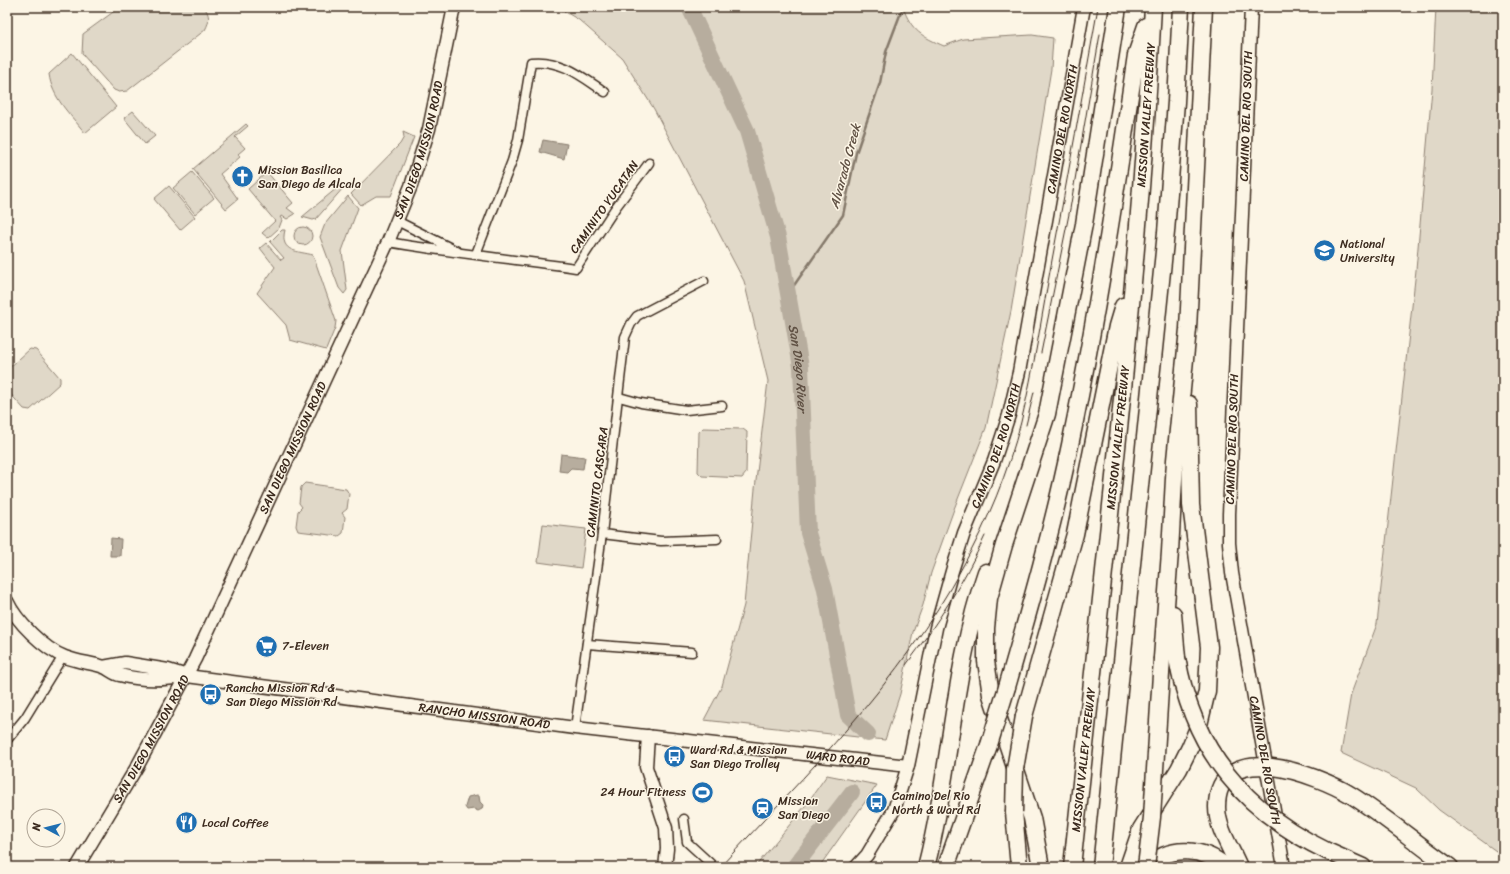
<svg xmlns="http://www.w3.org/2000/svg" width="1510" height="874" viewBox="0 0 1510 874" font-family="Sriracha,sans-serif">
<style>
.green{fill:#e0d8c8;stroke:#8e8173}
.water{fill:#b7ad9e;stroke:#85796b}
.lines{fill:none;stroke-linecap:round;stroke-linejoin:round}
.stream{stroke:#85796b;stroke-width:2.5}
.river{stroke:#b7ad9e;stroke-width:16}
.street-casing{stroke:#3b2a1e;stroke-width:11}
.secondary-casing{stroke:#3b2a1e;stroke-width:15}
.highway-casing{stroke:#3b2a1e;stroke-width:19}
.street{stroke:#fcf5e5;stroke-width:8}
.secondary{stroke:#fcf5e5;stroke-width:12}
.highway{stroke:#fcf5e5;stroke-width:16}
.tram{stroke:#3b2a1e;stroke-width:1}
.highway-bridge-casing{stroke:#3b2a1e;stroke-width:19;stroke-linecap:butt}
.highway-bridge{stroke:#fcf5e5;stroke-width:16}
.labels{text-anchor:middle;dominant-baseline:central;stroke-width:3;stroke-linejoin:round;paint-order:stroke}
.street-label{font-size:12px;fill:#3b2a1e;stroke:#fcf5e5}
.poi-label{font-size:12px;fill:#3b2a1e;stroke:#fcf5e5;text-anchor:start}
.water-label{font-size:13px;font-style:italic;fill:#605144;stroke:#fcf5e5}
</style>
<rect width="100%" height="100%" fill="#fcf5e5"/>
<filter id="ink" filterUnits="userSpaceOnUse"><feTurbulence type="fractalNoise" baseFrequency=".025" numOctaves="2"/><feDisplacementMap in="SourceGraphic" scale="8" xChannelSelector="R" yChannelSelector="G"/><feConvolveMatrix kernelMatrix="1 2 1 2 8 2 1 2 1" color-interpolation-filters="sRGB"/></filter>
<g filter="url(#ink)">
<g class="green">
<path d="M120,7h84c6,8 6,14 1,23l-78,61 -8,1 -5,-2 -32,-36 1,-20z"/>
<path d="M557,7h346c8,24 20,30 41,39l19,-7 69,-4 21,3 -2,31 -40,242 -25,117 -32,81 -23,64 -8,32 -10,27 -13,62 -15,46 -181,-20 18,-34 22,-81 11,-116 13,-108 -24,-100 -90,-172 -32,-51 -43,-38z"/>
<polygon points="1436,7 1503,7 1503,856 1439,810 1416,788 1341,753 1351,694 1377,624 1416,270 1432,89"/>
<path d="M72,53l44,54 -31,26c-15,-19 -33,-35 -36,-59z"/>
<polygon points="133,111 155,136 145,144 124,118"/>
<polygon points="246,124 248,126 235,137 245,148 238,154 240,157 220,174 238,199 226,209 193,169"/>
<polygon points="403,132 414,137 391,196 376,196 361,205 351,194 400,144 404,137"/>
<polygon points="192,172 214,198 195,214 173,188"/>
<polygon points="267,172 293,203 287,208 295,214 287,219 282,216 280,217 282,220 279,228 268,238 262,233 275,221 248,189"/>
<polygon points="343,183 344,187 316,219 313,220 302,217"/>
<polygon points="169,186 195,217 180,230 154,199"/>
<polygon points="348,196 358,208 342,251 347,290 344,294 339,288 320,237 325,224"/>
<circle cx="303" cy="236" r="9"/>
<path d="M282,230h3c-6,23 14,21 28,25l23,66 -1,7 -9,22 -36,-10 -4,-15 -29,-32 18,-26 -15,-19 6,-5 15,17 3,-2 -14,-16z"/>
<polygon points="30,349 36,350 60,378 60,383 30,410 24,409 7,390 7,370"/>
<polygon points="703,428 743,429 747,432 746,473 742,478 702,476 698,472 699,432"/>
<polygon points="305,483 346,489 349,494 347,509 342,513 345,517 343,533 339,536 298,531 296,526 298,511 302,507 299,503 301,487"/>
<polygon points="543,524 586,529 581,568 538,562"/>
<polygon points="827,775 877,785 819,867 755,867 805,806"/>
</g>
<g class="water">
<polygon points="543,140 567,144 564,159 540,152"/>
<polygon points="561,454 585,457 583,469 571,468 567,472 559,471"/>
<polygon points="111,538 121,539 120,556 110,556"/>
<polygon points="477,795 479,796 480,802 483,805 482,809 478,811 474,809 467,810 465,807 468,797"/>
</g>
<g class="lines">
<polyline class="stream" points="788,294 843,215 856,153 880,83 886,52 903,7"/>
<g class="river">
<path id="s1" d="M689,7l58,124 31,106 23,130 7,166 17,56 23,126 20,19"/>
<polyline points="794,867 852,792"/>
</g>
<defs>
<g id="street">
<polyline points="397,221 457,251"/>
<path d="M388,242c62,11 125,17 188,26l40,-61 33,-44"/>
<path d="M476,254l36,-93 6,-21 13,-78c30,-3 50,14 74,30"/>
<polyline points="619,397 641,403 686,410 722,406"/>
<polyline points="602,534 661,541 717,539"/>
<polyline points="587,644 692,652"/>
<polyline points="575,728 602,534 625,337 631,324 637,316 704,281"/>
<polyline points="7,740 25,718 63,656"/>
<polyline points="684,819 687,842 711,864"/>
</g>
<g id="secondary">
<path id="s2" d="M1251,7l-22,507v29l3,30 52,294"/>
<path d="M7,601c9,20 37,48 58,56 13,5 26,6 39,10 5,2 10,7 16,8 22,6 45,5 67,1l-19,-6 -43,-7 -22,4"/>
<path id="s3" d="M187,676l388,52 333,38"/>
<polyline points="648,736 646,767 666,828 667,849 665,867"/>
<path id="s4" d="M77,867l61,-102 57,-106 193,-417 23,-56 18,-57 25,-122"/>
<path id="s5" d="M856,867l11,-12 27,-45 14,-44 28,-138 16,-57 12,-38 30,-72 15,-46 10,-43 65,-365"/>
</g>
<g id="highway">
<polyline points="1173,614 1177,658"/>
<polyline points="1162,658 1170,552 1175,460 1188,329 1204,7"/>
<path d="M1007,687c23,-80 46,-160 63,-242 27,-129 47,-260 66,-390l10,-29"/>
<polyline points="1024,716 1075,534 1117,326 1123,306"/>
<polyline points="1014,812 1019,867"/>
<polyline points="1327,851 1363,867"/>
<path d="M926,867c25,-97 27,-200 60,-295"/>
<polyline points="946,867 989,745"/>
<polyline points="1041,867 1032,818 991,695 986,661 986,628 989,598 1004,545 1047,414 1084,224 1118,7"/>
<path id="s6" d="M1072,867c30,-286 66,-573 81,-860"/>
<polyline points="1101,867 1166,232 1176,102 1181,7"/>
<polyline points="1128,867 1141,829 1179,769 1190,747 1199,725 1207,691 1209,647 1191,505 1189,404"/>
<path d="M1149,867c20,-23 55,-19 77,0"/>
<path d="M1239,867c-8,-19 -22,-39 -22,-60 0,-71 101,-32 134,-12 35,22 66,49 99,72"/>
</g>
</defs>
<use href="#street" class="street-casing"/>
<use href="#secondary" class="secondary-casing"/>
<use href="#highway" class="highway-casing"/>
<use href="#street" class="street"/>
<use href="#secondary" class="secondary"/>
<use href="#highway" class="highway"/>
<g class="tram">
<polyline points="1041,353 1070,209 1100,34"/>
<polyline points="1026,425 1034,392"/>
<path d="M906,665c31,-41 58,-83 79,-129"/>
<path d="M720,867c88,-95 181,-186 243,-301 25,-45 45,-94 58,-144 13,-53 21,-108 31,-162 16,-84 31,-169 46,-253"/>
</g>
<defs>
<g id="highway-bridge">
<path d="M1177,658c16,92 67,153 150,193"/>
<polyline points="989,745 1007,687"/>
<polyline points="1014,812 1015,769 1024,716"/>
<polyline points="1146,867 1152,817 1162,658"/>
</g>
</defs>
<use href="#highway-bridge" class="highway-bridge-casing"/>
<use href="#highway-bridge" class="highway-bridge"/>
</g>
</g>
<defs>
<symbol id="church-disc" viewBox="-11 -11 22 22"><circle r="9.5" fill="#1f6fb2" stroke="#fcf5e5"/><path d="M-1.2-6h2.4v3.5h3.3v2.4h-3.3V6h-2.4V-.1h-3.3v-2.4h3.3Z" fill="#fff"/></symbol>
<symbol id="school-disc" viewBox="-11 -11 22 22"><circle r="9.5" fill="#1f6fb2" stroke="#fcf5e5"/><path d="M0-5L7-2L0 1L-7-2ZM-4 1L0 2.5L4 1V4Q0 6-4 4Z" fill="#fff"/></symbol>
<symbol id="supermarket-disc" viewBox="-11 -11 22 22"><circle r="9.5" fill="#1f6fb2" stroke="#fcf5e5"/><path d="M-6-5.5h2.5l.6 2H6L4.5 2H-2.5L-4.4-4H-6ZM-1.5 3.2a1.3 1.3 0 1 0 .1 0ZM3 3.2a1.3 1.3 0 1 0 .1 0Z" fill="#fff"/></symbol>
<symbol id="bus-disc" viewBox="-11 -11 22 22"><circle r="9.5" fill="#1f6fb2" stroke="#fcf5e5"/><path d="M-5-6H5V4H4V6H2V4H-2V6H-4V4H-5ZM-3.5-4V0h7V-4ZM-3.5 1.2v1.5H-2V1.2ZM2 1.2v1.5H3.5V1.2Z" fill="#fff"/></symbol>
<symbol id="stadium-disc" viewBox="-11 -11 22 22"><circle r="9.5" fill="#1f6fb2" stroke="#fcf5e5"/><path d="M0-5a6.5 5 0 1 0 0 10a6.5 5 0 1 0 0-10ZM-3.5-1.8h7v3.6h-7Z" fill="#fff"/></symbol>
<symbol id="station-disc" viewBox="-11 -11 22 22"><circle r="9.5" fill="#1f6fb2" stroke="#fcf5e5"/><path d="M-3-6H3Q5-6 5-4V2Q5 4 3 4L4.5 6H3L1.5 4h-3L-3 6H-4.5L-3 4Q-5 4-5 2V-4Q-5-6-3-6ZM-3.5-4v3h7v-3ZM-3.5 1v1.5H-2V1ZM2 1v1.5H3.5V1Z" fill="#fff"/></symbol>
<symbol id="restaurant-disc" viewBox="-11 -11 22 22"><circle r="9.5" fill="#1f6fb2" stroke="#fcf5e5"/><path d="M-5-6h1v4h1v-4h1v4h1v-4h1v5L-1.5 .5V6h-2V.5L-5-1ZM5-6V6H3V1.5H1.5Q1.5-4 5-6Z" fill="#fff"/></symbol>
</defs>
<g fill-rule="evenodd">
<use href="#church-disc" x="230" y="164" width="25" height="25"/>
<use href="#school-disc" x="1312" y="238" width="25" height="25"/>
<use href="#supermarket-disc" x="254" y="634" width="25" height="25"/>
<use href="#bus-disc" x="198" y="682" width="25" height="25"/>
<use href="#bus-disc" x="662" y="744" width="25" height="25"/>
<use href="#stadium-disc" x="690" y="780" width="25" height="25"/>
<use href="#bus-disc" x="864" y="790" width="25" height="25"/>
<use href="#station-disc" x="750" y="796" width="25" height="25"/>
<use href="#restaurant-disc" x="174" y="810" width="25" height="25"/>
</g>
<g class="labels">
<g class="street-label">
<text stroke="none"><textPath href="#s6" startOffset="756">MISSION VALLEY FREEWAY</textPath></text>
<text transform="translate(1246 116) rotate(-88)">CAMINO DEL RIO SOUTH</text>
<text stroke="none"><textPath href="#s5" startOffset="772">CAMINO DEL RIO NORTH</textPath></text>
<text stroke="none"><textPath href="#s4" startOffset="796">SAN DIEGO MISSION ROAD</textPath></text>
<text transform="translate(604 207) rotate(-55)">CAMINITO YUCATAN</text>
<text stroke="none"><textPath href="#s6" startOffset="432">MISSION VALLEY FREEWAY</textPath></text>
<text transform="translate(1232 439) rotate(-88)">CAMINO DEL RIO SOUTH</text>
<text stroke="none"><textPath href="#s5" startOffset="448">CAMINO DEL RIO NORTH</textPath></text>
<text stroke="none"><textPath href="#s4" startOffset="472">SAN DIEGO MISSION ROAD</textPath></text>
<text transform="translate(597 482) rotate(-83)">CAMINITO CASCARA</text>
<text stroke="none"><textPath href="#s3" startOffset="300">RANCHO MISSION ROAD</textPath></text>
<text stroke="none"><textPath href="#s4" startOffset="148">SAN DIEGO MISSION ROAD</textPath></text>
<text stroke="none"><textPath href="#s3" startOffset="656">WARD ROAD</textPath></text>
<text stroke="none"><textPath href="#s6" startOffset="108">MISSION VALLEY FREEWAY</textPath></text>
<text stroke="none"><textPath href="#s2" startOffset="757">CAMINO DEL RIO SOUTH</textPath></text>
</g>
<g class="poi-label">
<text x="258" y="170">Mission Basilica<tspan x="258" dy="14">San Diego de Alcala</tspan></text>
<text x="1340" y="244">National<tspan x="1340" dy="14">University</tspan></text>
<text x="282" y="646">7-Eleven</text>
<text x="226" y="688">Rancho Mission Rd &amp;<tspan x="226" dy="14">San Diego Mission Rd</tspan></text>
<text x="690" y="750">Ward Rd &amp; Mission<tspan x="690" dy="14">San Diego Trolley</tspan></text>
<text x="686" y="792" text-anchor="end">24 Hour Fitness</text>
<text x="892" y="796">Camino Del Rio<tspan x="892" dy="14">North &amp; Ward Rd</tspan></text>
<text x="778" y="801">Mission<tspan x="778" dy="14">San Diego</tspan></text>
<text x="202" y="823">Local Coffee</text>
</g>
<g class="water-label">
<text transform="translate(845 166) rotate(-75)">Alvarado Creek</text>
<text stroke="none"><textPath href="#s1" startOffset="380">San Diego River</textPath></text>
</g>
</g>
<rect width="1510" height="874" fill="none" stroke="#fcf5e5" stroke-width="24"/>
<rect x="12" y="12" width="1486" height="850" fill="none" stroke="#3b2a1e" stroke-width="1.5" filter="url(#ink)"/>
<g transform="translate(46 828) rotate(277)"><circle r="19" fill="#fcf5e5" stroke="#afa495"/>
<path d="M0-3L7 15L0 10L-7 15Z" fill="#1f6fb2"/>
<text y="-6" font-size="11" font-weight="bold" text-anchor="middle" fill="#3b2a1e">N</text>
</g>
</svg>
